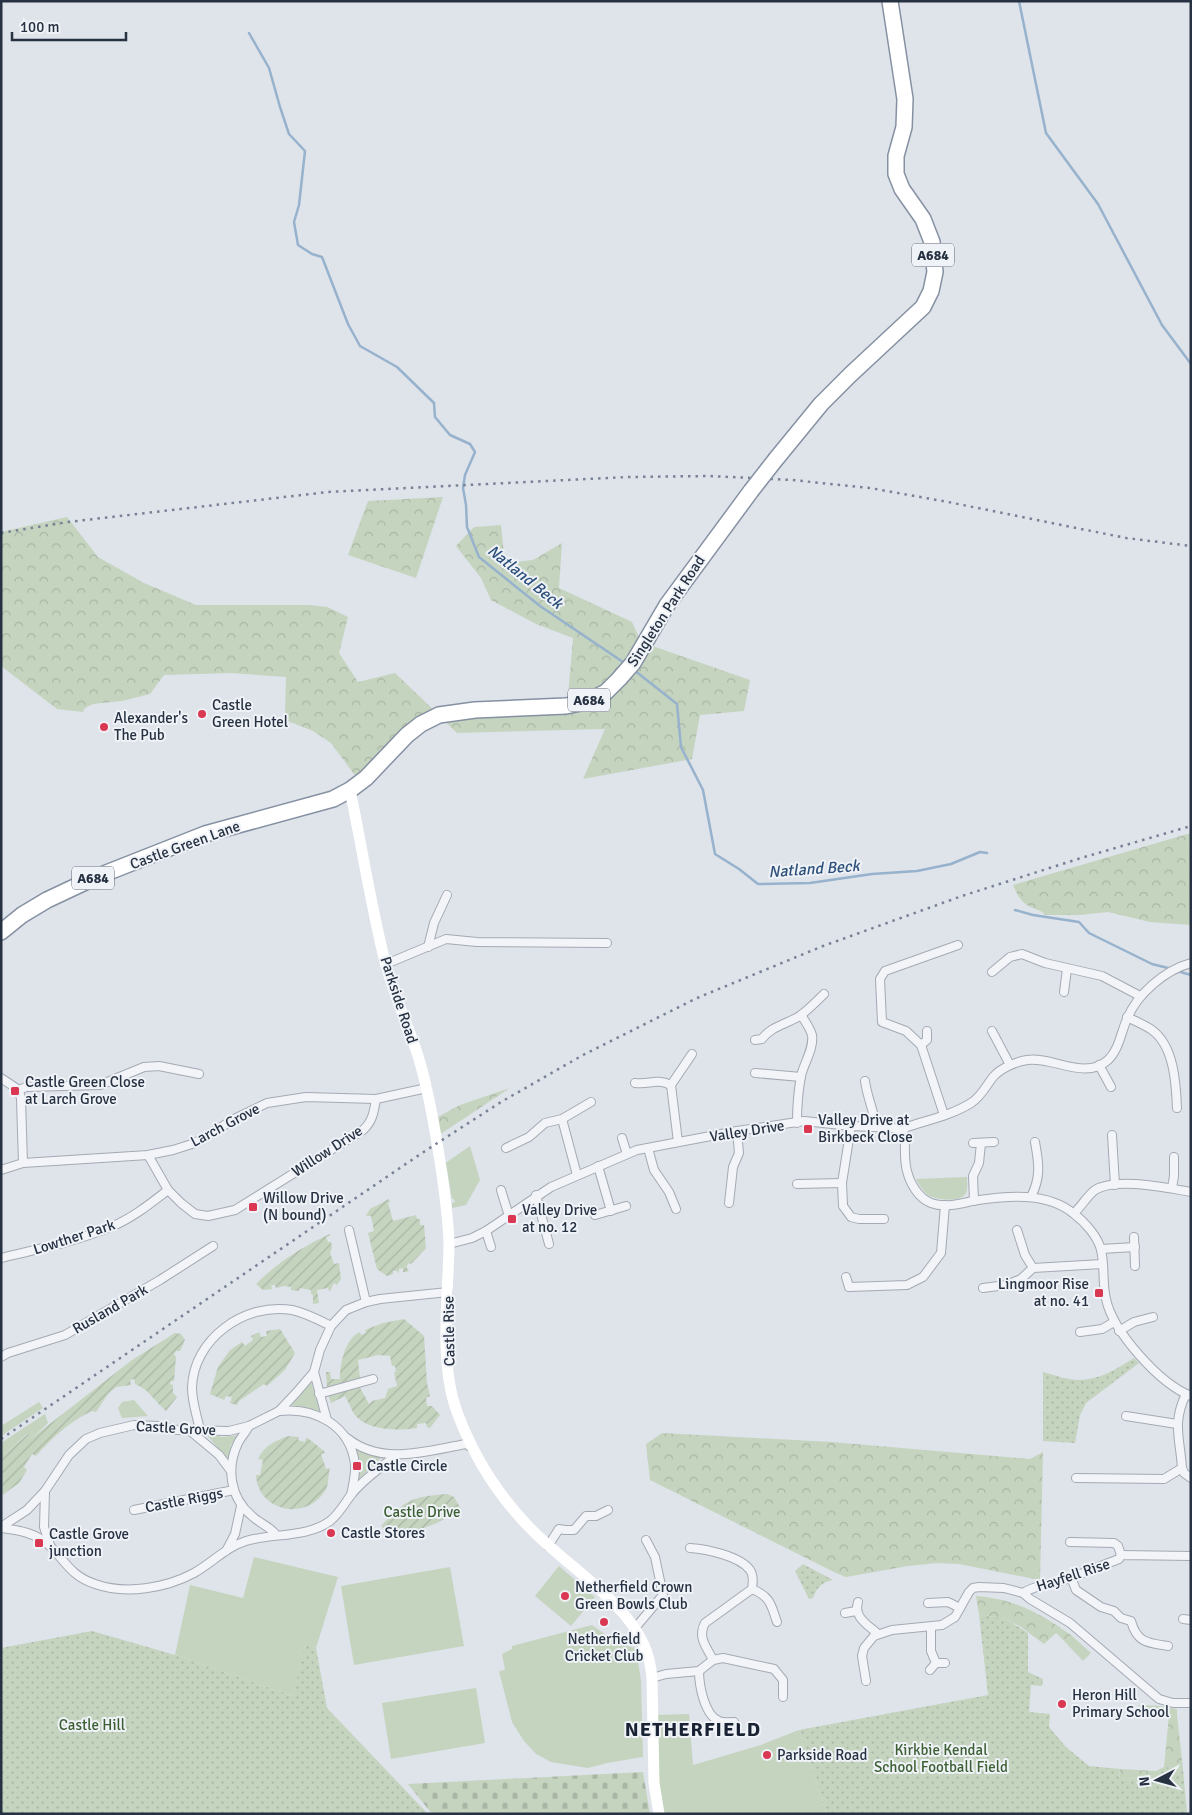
<svg xmlns="http://www.w3.org/2000/svg" width="1192" height="1815" viewBox="0 0 1192 1815" font-family="Signika,sans-serif">
<style>
.grass{fill:#c5d4bf}
.forest{fill:url(#forest-crowns)}
.cemetery{fill:url(#cemetery-stones)}
.park{fill:url(#park-dots)}
.garden{fill:url(#garden-furrows)}
.lines{fill:none;stroke-linecap:round;stroke-linejoin:round}
.stream{stroke:#97b2cd;stroke-width:2.5}
.street-casing{stroke:#a4aab4;stroke-width:10}
.highway-casing{stroke:#8591a2;stroke-width:18}
.street{stroke:#f2f4f8;stroke-width:8}
.secondary{stroke:#fff;stroke-width:11}
.highway{stroke:#fff;stroke-width:15}
.rail{stroke:#778295;stroke-width:2.5;stroke-dasharray:2.5 5;stroke-linecap:butt}
.highway-bridge-casing{stroke:#8591a2;stroke-width:18;stroke-linecap:butt}
.highway-bridge{stroke:#fff;stroke-width:15}
.poi-dot{fill:#da3852;stroke:#eff2f7;stroke-width:2}
.labels{text-anchor:middle;dominant-baseline:central;stroke-width:4;stroke-linejoin:round;paint-order:stroke}
.shield{fill:#eff2f7;stroke:#626b78;stroke-width:1}
.shield-label{font-size:14px;font-weight:bold;fill:#263142}
.street-label{font-size:15px;fill:#263142;stroke:#eff2f7}
.poi-label{font-size:15px;fill:#263142;stroke:#eff2f7;text-anchor:start}
.park-label{font-size:15px;fill:#3b5f32;stroke:#eff2f7}
.water-label{font-size:16px;font-style:italic;fill:#2d507a;stroke:#eff2f7}
.district-label{font-size:20px;font-weight:bold;letter-spacing:1px;fill:#192233;stroke:#eff2f7}
</style>
<defs>
<pattern id="forest-crowns" width="20" height="18" patternUnits="userSpaceOnUse" patternTransform="scale(1.25)"><rect width="20" height="18" fill="#c5d4bf"/><path d="M2 6a3 3 0 1 1 6 0M12 15a3 3 0 1 1 6 0" fill="none" stroke="#a9b6a5"/></pattern>
<pattern id="cemetery-stones" width="16" height="16" patternUnits="userSpaceOnUse" patternTransform="scale(1.25)"><rect width="16" height="16" fill="#c5d4bf"/><path d="M2 7V4a2 2 0 0 1 4 0v3zM10 15v-3a2 2 0 0 1 4 0v3z" fill="#a9b6a5"/></pattern>
<pattern id="park-dots" width="8" height="8" patternUnits="userSpaceOnUse" patternTransform="scale(1.25)"><rect width="8" height="8" fill="#c5d4bf"/><path d="M2 2h.1M6 6h.1" fill="none" stroke="#a9b6a5" stroke-width="1.8" stroke-linecap="round"/></pattern>
<pattern id="garden-furrows" width="10" height="10" patternUnits="userSpaceOnUse" patternTransform="scale(1.25)"><rect width="10" height="10" fill="#c5d4bf"/><path d="M-1 1l2-2M0 10L10 0M9 11l2-2" fill="none" stroke="#a9b6a5"/></pattern>
</defs>
<rect width="100%" height="100%" fill="#dfe3ea"/>
<g class="grass">
<polygon points="470,1146 480,1180 466,1205 452,1208 452,1203 455,1202 454,1199 452,1199 447,1170 444,1168 444,1164"/>
<path d="M967,1177c0,5 1,12 -1,16 -5,10 -31,7 -38,2 -5,-4 -9,-10 -12,-16z"/>
<polygon points="311,1382 320,1411 292,1405"/>
<polygon points="134,1400 148,1416 122,1418 118,1408 122,1402"/>
<polygon points="39,1402 43,1408 1,1436 1,1426"/>
<polygon points="45,1414 48,1423 33,1437 27,1434 1,1457 1,1443"/>
<polygon points="206,1434 223,1437 240,1435 231,1445 228,1460"/>
<polygon points="354,1448 381,1458 358,1480 361,1462"/>
<polygon points="254,1557 338,1577 316,1648 305,1646 293,1696 175,1655 190,1585 243,1598"/>
<polygon points="559,1566 595,1597 571,1626 535,1596"/>
<polygon points="450,1567 464,1646 354,1665 341,1586"/>
<polygon points="592,1625 617,1643 618,1641 627,1646 636,1648 641,1681 643,1757 607,1763 588,1768 551,1762 536,1754 524,1741 512,1722 499,1671 505,1670 502,1654 512,1649 512,1646"/>
<polygon points="1071,1635 1091,1653 1083,1661 1064,1641"/>
<polygon points="476,1688 485,1743 391,1759 382,1703"/>
<polygon points="1138,1705 1161,1706 1177,1709 1177,1715 1146,1714"/>
<polygon points="689,1714 693,1765 761,1745 799,1730 827,1814 661,1814 654,1715"/>
</g>
<g class="forest">
<polygon points="443,497 416,578 348,555 368,501"/>
<polygon points="67,517 98,557 144,583 196,605 310,605 327,607 348,617 339,653 358,682 395,673 439,715 567,708 573,638 536,624 491,600 481,578 456,546 474,527 501,525 505,563 533,560 562,543 559,588 632,622 641,642 750,680 744,711 700,715 692,759 583,779 605,729 457,733 439,716 360,782 331,743 313,731 285,720 286,677 231,673 164,675 150,694 122,701 93,704 85,708 83,712 57,709 1,666 1,532"/>
<path d="M1191,833v92l-41,-3 -42,-10 -28,3h-35c-4,-5 -9,-5 -14,-8 -10,-4 -14,-13 -18,-22z"/>
<polygon points="510,1088 439,1135 436,1118 460,1105"/>
<polygon points="662,1433 832,1442 1030,1459 1043,1452 1040,1580 959,1564 937,1563 908,1566 846,1577 836,1573 650,1480 646,1444"/>
<path d="M976,1596c39,3 64,17 95,39l-7,6 -8,-8 -12,11 -23,-17 -15,-8 -27,-5z"/>
<polygon points="1169,1715 1177,1715 1183,1769 1164,1767"/>
<polygon points="1120,1769 1156,1771 1156,1777 1119,1779"/>
</g>
<polygon class="cemetery" points="643,1772 650,1814 432,1814 408,1784"/>
<g class="park">
<path d="M1134,1358l5,5 -53,40 -6,12 -5,28 -32,-2v-69c11,3 24,8 36,8 20,0 38,-11 55,-22z"/>
<path d="M803,1564l30,16c-11,2 -16,7 -20,18l-4,1 -14,-28z"/>
<polygon points="979,1614 1006,1619 1028,1633 1028,1672 1043,1679 1042,1686 1031,1685 1029,1712 1050,1714 1049,1727 1066,1747 1089,1766 1120,1769 1119,1779 1156,1777 1156,1771 1164,1767 1183,1769 1187,1814 827,1814 799,1730 988,1695"/>
<polygon points="92,1631 175,1655 293,1696 305,1645 316,1648 327,1708 428,1814 1,1814 1,1648"/>
</g>
<g class="garden">
<polygon points="389,1199 390,1202 388,1203 393,1221 416,1215 417,1219 420,1219 420,1225 424,1225 426,1248 411,1264 409,1263 406,1267 409,1270 407,1272 403,1272 403,1268 399,1269 399,1273 397,1271 393,1271 393,1274 387,1276 377,1269 368,1233 374,1231 371,1216 366,1216 370,1209"/>
<path d="M330,1234v2l-4,1 2,5h3l1,6 -2,5 4,11 5,-1 2,16 -4,6 -3,-2 -4,8h-1l-1,-3 -11,2 2,13 -6,1v-9l-2,-1v-4l-11,-2 -1,3 -8,-1v-3l-7,-1 -8,2 -1,-3h-4l1,4 -9,1 -7,-6c21,-21 47,-38 74,-50z"/>
<path d="M404,1319l20,17 3,47 3,13 -4,2 1,8h5l8,9 -10,13 -4,-1 1,-1 -1,-3 -9,1v4c-19,3 -50,3 -63,-14 -3,-5 -6,-13 -9,-18l-14,7 -3,-9 31,-8 10,18 3,-3 13,-3 3,-9 9,-3 -3,-14h2l-1,-6h-3l-2,-10 -12,-1 -20,5 2,19 -33,8 -1,-15h4l1,7h9c0,-16 5,-40 20,-47l1,3 5,-2 -1,-3 18,-7z"/>
<polygon points="280,1329 295,1353 285,1370 267,1386 264,1384 239,1401 237,1405 230,1403 232,1397 226,1396 224,1400 210,1394 218,1367 230,1350 242,1342 245,1346 253,1340 251,1336 259,1332 261,1337 267,1336 266,1331"/>
<path d="M175,1333l6,1 4,6 -5,11h-4l-2,3 2,3 -2,24h-3l-1,3 3,1v8l4,4 -11,14c-12,-10 -17,-22 -31,-27l-1,-5 -4,1 1,5 -15,2 -8,7 -12,18 -4,-1c-23,11 -39,26 -56,45l-4,-2 -8,13 3,3 -8,13 -18,13v-39l27,-23 5,3 99,-77z"/>
<path d="M288,1436l11,1 -1,3 7,2 1,-4 3,1 15,12 1,2 -4,1 5,15 4,-1c-2,7 -1,17 -5,23 -20,31 -67,20 -69,-16h4l3,-15 -5,-1c6,-13 17,-18 30,-23z"/>
<path d="M447,1494l7,3 7,12 -24,14 -40,15 -16,-12c25,-27 31,-29 66,-32z"/>
</g>
<g class="lines">
<g class="stream">
<polyline points="1019,1 1046,133 1098,204 1162,325 1191,364"/>
<polyline points="249,33 269,68 280,107 289,134 305,151 299,205 294,222 298,245 312,254 322,257 348,324 360,346 397,367 434,403 435,417 450,435 470,444 475,452 465,475 463,488 466,505 467,527 479,557 540,606 626,664"/>
<polyline points="634,670 677,704 681,747 703,790 715,854 739,869 758,884 810,883 872,874 917,871 951,864 980,852 987,853"/>
<polyline points="1015,910 1033,915 1079,922 1089,933 1152,964 1172,969"/>
<polyline points="1177,971 1191,975"/>
</g>
<defs>
<g id="street">
<polyline points="428,947 434,923 447,895"/>
<polyline points="386,964 446,939 477,942 607,943"/>
<polyline points="992,972 1010,957 1022,954 1045,963 1102,976 1140,996"/>
<polyline points="1064,992 1067,969"/>
<path d="M1127,1017c8,4 18,8 25,13 22,16 24,53 25,78"/>
<polyline points="992,1031 1010,1065"/>
<path d="M755,1040l7,-1c9,-13 26,-15 39,-24 8,-6 16,-14 23,-21"/>
<polyline points="921,1045 927,1040 927,1031"/>
<polyline points="1099,1065 1111,1087"/>
<polyline points="755,1073 801,1077"/>
<polyline points="1,1078 19,1090 26,1087 100,1085 144,1067 159,1066 199,1074"/>
<path d="M865,1081c2,16 9,30 11,46"/>
<path d="M635,1083c15,2 20,-5 36,2"/>
<polyline points="19,1090 21,1099 23,1163 148,1155 173,1150 195,1143 236,1118 267,1103 306,1097 376,1099 427,1088"/>
<polyline points="944,1115 921,1045 906,1031 882,1022 880,979 885,971 958,945"/>
<polyline points="562,1119 577,1175"/>
<path d="M797,1123c0,-16 1,-31 4,-47 3,-13 13,-27 11,-41 -2,-7 -7,-14 -11,-20"/>
<polyline points="851,1126 842,1183 843,1206 851,1217 859,1219 884,1219"/>
<path d="M901,1132l4,5c0,11 -1,23 2,34 3,12 11,27 24,32 13,5 28,1 41,-2 33,-5 75,-10 102,13 11,8 24,23 27,36 4,16 1,33 5,49 7,33 54,85 85,97"/>
<polyline points="1112,1135 1115,1185"/>
<polyline points="622,1138 627,1154"/>
<polyline points="678,1142 671,1085 692,1054"/>
<polyline points="973,1143 994,1142"/>
<polyline points="506,1148 529,1137 545,1123 562,1119 591,1102"/>
<polyline points="648,1148 654,1170 669,1192 676,1209"/>
<path d="M148,1155l20,35 13,13 14,11 13,2 27,-6 128,-80c10,-9 11,-19 13,-31"/>
<polyline points="598,1166 611,1211"/>
<polyline points="1,1170 23,1163"/>
<polyline points="797,1184 842,1183"/>
<polyline points="1172,1188 1174,1176 1174,1157"/>
<polyline points="501,1190 509,1216"/>
<polyline points="536,1195 549,1244"/>
<path d="M1031,1197c10,-20 8,-33 4,-55"/>
<polyline points="974,1201 973,1176 979,1163 981,1143"/>
<polyline points="729,1203 733,1167 739,1153 737,1131"/>
<path d="M1074,1213c7,-6 13,-17 21,-23 22,-13 71,-2 96,2"/>
<polyline points="595,1215 626,1206"/>
<polyline points="349,1230 366,1302"/>
<polyline points="1017,1230 1025,1255 1033,1268"/>
<polyline points="486,1231 491,1247"/>
<polyline points="1134,1237 1135,1266"/>
<path d="M449,1244l23,-6 14,-7 65,-44 86,-37 100,-19 67,-10 47,5 43,2 7,4 6,-5c21,-7 45,-12 64,-24 10,-6 15,-17 22,-26 8,-9 22,-15 34,-17 26,-4 58,21 81,0 11,-10 13,-28 19,-41 10,-25 38,-49 64,-56"/>
<polyline points="1101,1249 1135,1247"/>
<path d="M1,1258c38,-9 77,-17 112,-32 21,-9 38,-23 55,-36"/>
<polyline points="846,1277 849,1287 907,1285 923,1277 941,1253 945,1205"/>
<polyline points="983,1288 1006,1285 1021,1279 1033,1268 1102,1264"/>
<polyline points="1119,1331 1134,1322 1153,1317"/>
<polyline points="1080,1332 1102,1329 1114,1322"/>
<polyline points="1,1357 8,1353 65,1335 160,1280 213,1246"/>
<polyline points="314,1372 327,1420"/>
<polyline points="319,1394 373,1379"/>
<path d="M1186,1394c-14,29 -6,44 -4,74l2,5 7,5"/>
<path d="M279,1411c36,-4 71,14 76,53 1,10 -2,21 -4,31"/>
<polyline points="1126,1416 1177,1424"/>
<path d="M249,1426c-3,6 -8,11 -11,17 -12,25 -8,55 14,73 7,7 19,11 24,19"/>
<polyline points="189,1430 219,1455 231,1471"/>
<path d="M200,1430c-3,-14 -8,-28 -8,-42 1,-49 53,-86 100,-78 14,3 27,10 39,16"/>
<path d="M347,1438c35,28 79,13 119,6l6,4"/>
<polyline points="1076,1478 1164,1479 1182,1468"/>
<polyline points="45,1491 44,1527 50,1545"/>
<polyline points="134,1510 234,1490"/>
<polyline points="1,1527 27,1510 45,1491 69,1455 86,1439 100,1433 134,1425 158,1426 177,1430 229,1431 249,1426 279,1411 296,1393 314,1372 320,1350 331,1326 346,1310 366,1302 380,1299 448,1292"/>
<path d="M1,1528c18,2 35,5 49,18 16,16 21,30 45,38 31,11 71,4 99,-11 18,-10 32,-26 52,-32 26,-8 61,-3 84,-20 9,-7 14,-17 21,-26 12,-16 30,-27 45,-40"/>
<polyline points="1070,1542 1114,1543 1118,1546 1121,1555"/>
<polyline points="548,1546 559,1529 565,1530 574,1530 586,1516 596,1516 608,1510"/>
<path d="M690,1548c16,1 50,8 60,22 4,5 3,13 2,19l-47,34c-8,15 2,24 8,37"/>
<polyline points="226,1551 235,1534 241,1506"/>
<path d="M1071,1577l5,13 25,17 13,4 7,7 10,3c6,22 17,22 37,25"/>
<path d="M752,1589c19,8 19,16 25,33"/>
<path d="M1023,1593c12,-8 27,-9 41,-13 18,-6 36,-14 55,-21l2,-4 70,1"/>
<path d="M858,1602c-5,15 10,23 20,32"/>
<polyline points="928,1603 948,1602 960,1608"/>
<polyline points="845,1613 856,1611"/>
<polyline points="1183,1619 1191,1620"/>
<polyline points="931,1627 931,1651 936,1663"/>
<polyline points="635,1628 663,1595 655,1557 646,1540"/>
<polyline points="930,1670 936,1663 945,1663"/>
<path d="M699,1671c0,13 5,44 20,50 4,2 10,1 15,1"/>
<polyline points="652,1678 666,1674 699,1671 713,1660 723,1658 774,1669 783,1680 783,1697"/>
<polyline points="866,1681 862,1656 864,1648 874,1636 892,1630 942,1625 955,1617 969,1592 973,1588 979,1587 1004,1588 1023,1593 1030,1599 1070,1623 1159,1699 1173,1703 1191,1703"/>
</g>
<g id="highway">
<polyline points="776,459 821,404 850,375 923,307 931,291 935,272 932,242 923,219 902,189 896,174 896,156 904,127 905,99 890,1"/>
<polyline points="1,932 22,915 47,900 96,877 205,834 333,799 350,790 366,778 407,735 421,724 439,715 475,710 566,706 586,702 606,692 619,679 633,663 667,605 751,491"/>
</g>
</defs>
<use href="#street" class="street-casing"/>
<use href="#highway" class="highway-casing"/>
<use href="#street" class="street"/>
<path class="secondary" d="M350,790c12,57 21,116 35,172 9,34 24,65 34,97 11,38 17,77 23,115 3,24 7,49 7,73 -1,52 -10,116 8,165 16,43 41,83 72,115 36,38 94,71 115,118 5,11 7,22 8,33l2,105 5,31"/>
<use href="#highway" class="highway"/>
<g class="rail">
<polyline points="1,533 68,522 328,492 628,477 710,476 792,480 870,488 948,502 1126,538 1191,546"/>
<polyline points="1,1439 422,1153 501,1102 583,1055 697,998 823,946 962,896 1081,858 1191,826"/>
</g>
<defs>
<polyline id="highway-bridge" points="751,491 776,459"/>
</defs>
<use href="#highway-bridge" class="highway-bridge-casing"/>
<use href="#highway-bridge" class="highway-bridge"/>
</g>
<g class="poi-dot">
<circle cx="202" cy="714" r="5"/>
<circle cx="104" cy="727" r="5"/>
<rect x="10" y="1086" width="10" height="10" rx="2.5"/>
<rect x="803" y="1124" width="10" height="10" rx="2.5"/>
<rect x="248" y="1202" width="10" height="10" rx="2.5"/>
<rect x="507" y="1214" width="10" height="10" rx="2.5"/>
<rect x="1094" y="1288" width="10" height="10" rx="2.5"/>
<rect x="352" y="1461" width="10" height="10" rx="2.5"/>
<circle cx="331" cy="1533" r="5"/>
<rect x="34" y="1538" width="10" height="10" rx="2.5"/>
<circle cx="565" cy="1596" r="5"/>
<circle cx="604" cy="1622" r="5"/>
<circle cx="1062" cy="1704" r="5"/>
<circle cx="767" cy="1755" r="5"/>
</g>
<g class="labels">
<g class="shield">
<rect x="912" y="243.5" width="42" height="23" rx="4"/>
<rect x="568" y="688.5" width="42" height="23" rx="4"/>
<rect x="72" y="866.5" width="42" height="23" rx="4"/>
</g>
<g class="shield-label">
<text x="933" y="255">A684</text>
<text x="589" y="700">A684</text>
<text x="93" y="878">A684</text>
</g>
<g class="street-label">
<text transform="translate(666 611) rotate(-57)">Singleton Park Road</text>
<text transform="translate(185 845) rotate(-20)">Castle Green Lane</text>
<text transform="translate(399 1000) rotate(72)">Parkside Road</text>
<text transform="translate(225 1125) rotate(-28)">Larch Grove</text>
<text transform="translate(747 1131) rotate(-9)">Valley Drive</text>
<text transform="translate(327 1151) rotate(-33)">Willow Drive</text>
<text transform="translate(74 1237) rotate(-18)">Lowther Park</text>
<text transform="translate(110 1309) rotate(-30)">Rusland Park</text>
<text transform="translate(449 1331) rotate(-91)">Castle Rise</text>
<text transform="translate(176 1428) rotate(3)">Castle Grove</text>
<text transform="translate(184 1500) rotate(-11)">Castle Riggs</text>
<text transform="translate(1073 1575) rotate(-18)">Hayfell Rise</text>
</g>
<g class="poi-label">
<text x="212" y="705">Castle<tspan x="212" dy="17">Green Hotel</tspan></text>
<text x="114" y="718">Alexander's<tspan x="114" dy="17">The Pub</tspan></text>
<text x="25" y="1082">Castle Green Close<tspan x="25" dy="17">at Larch Grove</tspan></text>
<text x="818" y="1120">Valley Drive at<tspan x="818" dy="17">Birkbeck Close</tspan></text>
<text x="263" y="1198">Willow Drive<tspan x="263" dy="17">(N bound)</tspan></text>
<text x="522" y="1210">Valley Drive<tspan x="522" dy="17">at no. 12</tspan></text>
<text x="1089" y="1284" text-anchor="end">Lingmoor Rise<tspan x="1089" dy="17">at no. 41</tspan></text>
<text x="367" y="1466">Castle Circle</text>
<text x="341" y="1533">Castle Stores</text>
<text x="49" y="1534">Castle Grove<tspan x="49" dy="17">junction</tspan></text>
<text x="575" y="1587">Netherfield Crown<tspan x="575" dy="17">Green Bowls Club</tspan></text>
<text x="604" y="1639" text-anchor="middle">Netherfield<tspan x="604" dy="17">Cricket Club</tspan></text>
<text x="1072" y="1695">Heron Hill<tspan x="1072" dy="17">Primary School</tspan></text>
<text x="777" y="1755">Parkside Road</text>
</g>
<g class="park-label">
<text x="422" y="1512">Castle Drive</text>
<text x="92" y="1725">Castle Hill</text>
<text x="941" y="1750">Kirkbie Kendal<tspan x="941" dy="17">School Football Field</tspan></text>
</g>
<g class="water-label">
<text transform="translate(525 577) rotate(39)">Natland Beck</text>
<text transform="translate(814 869) rotate(-4)">Natland Beck</text>
</g>
<g class="district-label">
<text x="693" y="1729">NETHERFIELD</text>
</g>
</g>
<rect width="1192" height="1815" fill="none" stroke="#263142" stroke-width="5"/>
<g transform="translate(1157 1780) rotate(264)" stroke="#eff2f7" stroke-width="4" paint-order="stroke">
<path d="M0-4L9 19L0 12L-9 19Z" fill="#263142"/>
<text y="-8" font-size="14" font-weight="bold" text-anchor="middle" fill="#263142">N</text>
</g>
<path d="M12 32v8h114v-8" fill="none" stroke="#263142" stroke-width="2.5"/>
<text x="20" y="32" font-size="15" fill="#263142" stroke="#eff2f7" stroke-width="4" paint-order="stroke">100 m</text>
</svg>
